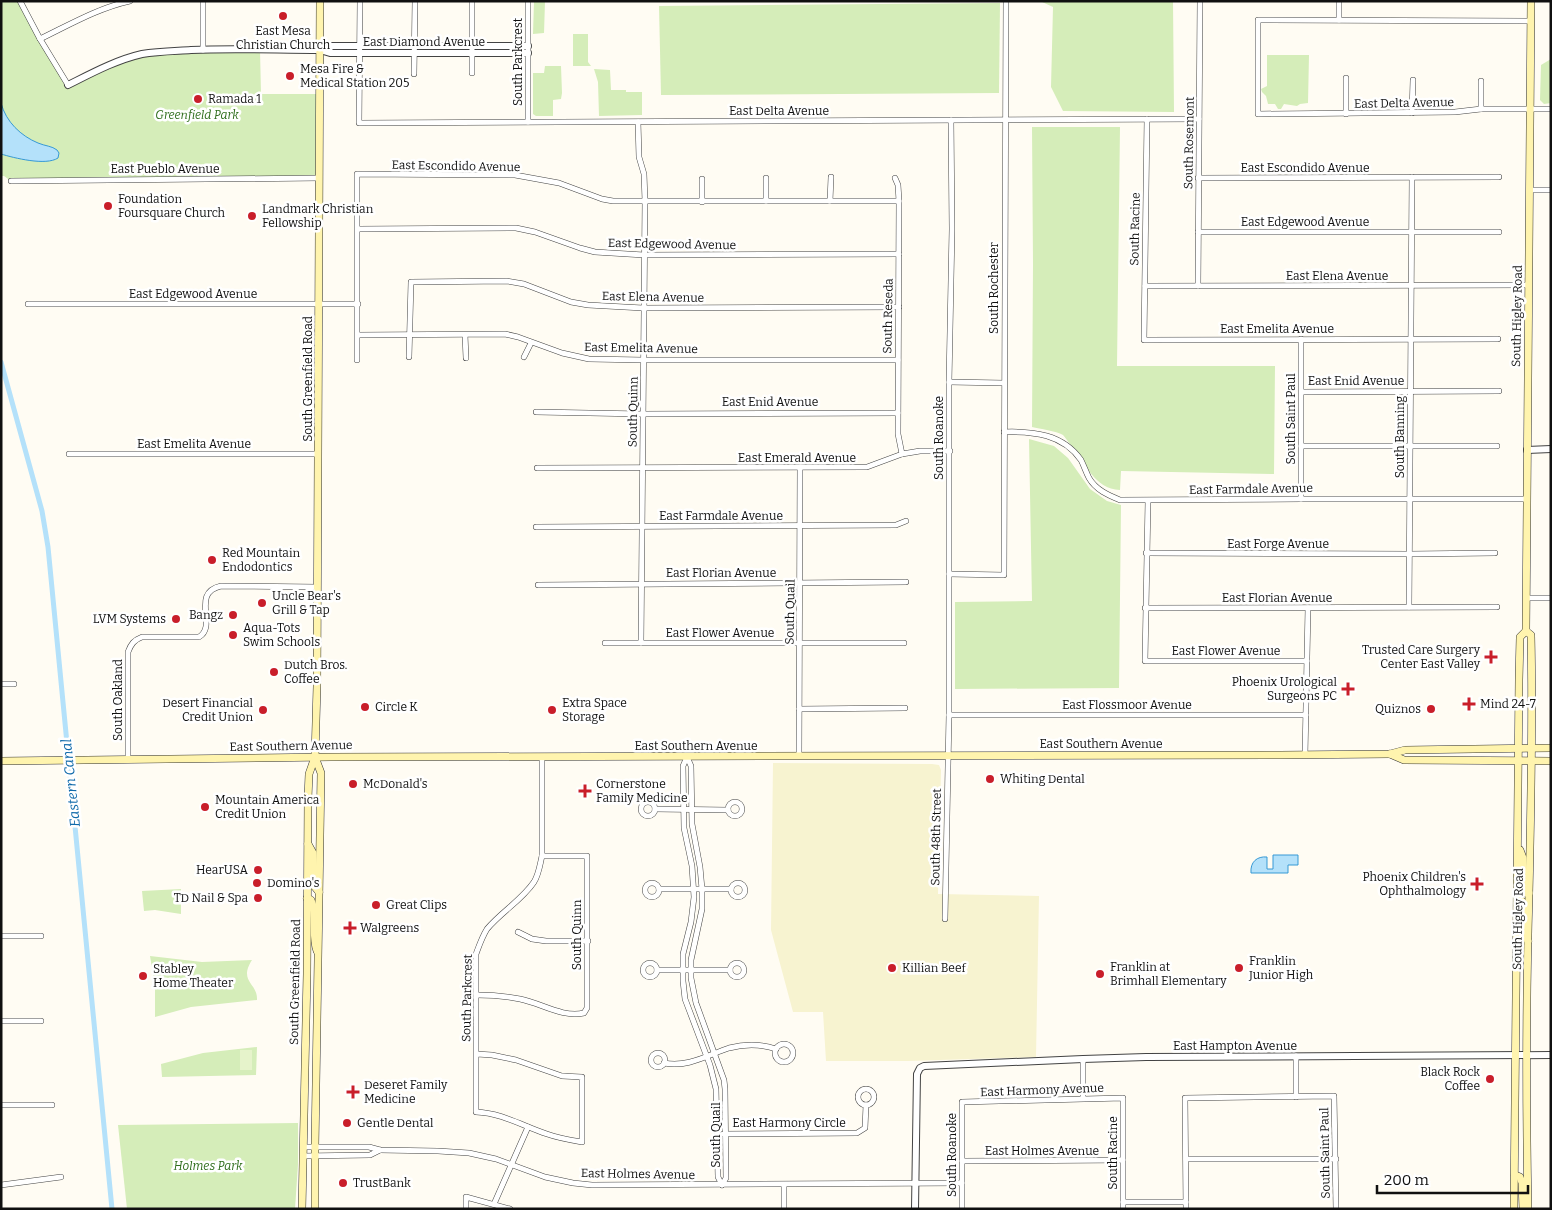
<svg xmlns="http://www.w3.org/2000/svg" width="1552" height="1210" viewBox="0 0 1552 1210" font-family="Bitter,serif">
<style>
.farmland{fill:#f7f3d0}
.green{fill:#d5edb9}
.pitch{fill:#e6f3cb}
.water{fill:#b4e1fa;stroke:#3699d5}
.lines{fill:none;stroke-linecap:round;stroke-linejoin:round}
.canal{stroke:#b4e1fa;stroke-width:5}
.minor-casing{stroke:#434343;stroke-width:6}
.tertiary-casing{stroke:#434343;stroke-width:8}
.secondary-casing{stroke:#323232;stroke-width:8}
.minor{stroke:#fff;stroke-width:5}
.tertiary{stroke:#fff;stroke-width:6}
.secondary{stroke:#fff4ae;stroke-width:7}
.poi-dot{fill:#c91e2a;stroke:#fff;stroke-width:2}
.labels{text-anchor:middle;dominant-baseline:central;stroke-width:5;stroke-linejoin:round;paint-order:stroke}
.poi-label{font-size:12px;fill:#101010;stroke:#fff;text-anchor:start}
.street-label{font-size:12px;fill:#101010;stroke:#fff}
.park-label{font-size:12px;font-style:italic;fill:#2e6d1b;stroke:#fff}
.water-label{font-size:14px;font-style:italic;fill:#106aaa;stroke:#fff}
</style>
<rect width="100%" height="100%" fill="#fffcf3"/>
<polygon class="farmland" points="773,763 932,764 939,765 941,770 938,894 1039,896 1036,1057 908,1061 826,1061 823,1012 793,1012 771,930"/>
<g class="green">
<polygon points="1,1 20,1 68,85 142,54 260,50 261,94 320,94 319,178 11,181 4,176 1,176"/>
<polygon points="534,1 545,1 544,33 533,34"/>
<polygon points="1040,1 1173,1 1174,112 1063,111 1051,87 1053,7"/>
<polygon points="1000,3 999,93 661,95 659,6"/>
<polygon points="573,34 588,34 588,62 591,66 573,66"/>
<polygon points="1267,55 1309,55 1308,103 1300,104 1297,106 1284,104 1281,109 1278,109 1275,104 1268,104 1266,96 1262,92 1261,89 1267,86"/>
<polygon points="1551,59 1551,103 1544,104 1540,100 1541,65"/>
<polygon points="545,66 561,66 562,93 561,99 553,100 553,116 536,116 533,114 533,73 544,73"/>
<polygon points="594,69 610,70 611,90 626,90 626,92 642,92 642,115 599,116 598,82"/>
<path d="M1032,127h88l-3,239h158l-1,108 -153,-3 -1,19c-26,-1 -35,-28 -50,-46 -2,-2 -5,-7 -7,-9 -7,-4 -23,-6 -31,-8l1,-163z"/>
<polygon points="1029,439 1054,446 1068,458 1090,489 1107,501 1121,505 1119,688 955,689 955,602 1032,601"/>
<polygon points="181,889 181,914 155,910 144,911 142,891"/>
<path d="M150,956l52,6 50,-2c-14,22 6,23 5,40l-66,7 -36,10v-31z"/>
<polygon points="257,1047 256,1075 162,1077 161,1064 203,1053"/>
<polygon points="298,1123 298,1164 295,1209 127,1209 118,1125"/>
</g>
<rect class="pitch" x="240" y="1050" width="12" height="20"/>
<g class="water">
<path d="M1,103c5,19 20,33 37,40 7,3 14,3 19,7l2,3 -1,5c-12,8 -44,0 -57,-4z"/>
<path d="M1273,855h25v10h-10v8h-37c-1,-11 6,-17 16,-16v12h6z"/>
</g>
<g class="lines">
<polyline class="canal" points="1,362 42,511 48,547 112,1209"/>
<defs>
<g id="minor">
<polyline points="20,1 40,39 68,85"/>
<polyline points="360,1 359,123 1199,119"/>
<polyline points="528,1 528,122"/>
<polyline points="1339,1 1339,20"/>
<polyline points="1531,21 1258,20 1258,114 1455,112 1481,109 1551,109"/>
<path d="M40,39c29,-14 58,-31 90,-38"/>
<polyline points="203,50 203,1"/>
<polyline points="472,73 472,1"/>
<polyline points="414,74 415,1"/>
<polyline points="1481,81 1481,109"/>
<polyline points="1412,113 1413,80"/>
<polyline points="1346,114 1346,78"/>
<polyline points="1147,119 1144,340 1498,339"/>
<polyline points="638,122 639,157 644,174 645,201 641,643"/>
<polyline points="766,178 766,201"/>
<polyline points="895,178 898,185 899,201 898,434 902,454"/>
<polyline points="1198,178 1499,177"/>
<polyline points="11,181 319,178"/>
<polyline points="1530,190 1551,190"/>
<polyline points="830,201 831,177"/>
<polyline points="702,202 702,179"/>
<polyline points="358,229 516,228 535,232 580,248 595,252 644,255 899,254"/>
<polyline points="1198,232 1499,232"/>
<polyline points="1145,286 1529,285"/>
<polyline points="1198,286 1200,1"/>
<polyline points="28,304 358,304"/>
<polyline points="358,335 505,334 518,337 562,353 589,359 643,360 898,360"/>
<polyline points="465,335 466,358"/>
<polyline points="409,357 411,282 507,281 524,284 571,302 588,305 643,308 899,307"/>
<polyline points="524,357 531,343"/>
<polyline points="357,360 357,174 515,175 559,183 602,199 613,201 899,201"/>
<polyline points="949,382 1004,383"/>
<polyline points="1302,392 1499,391"/>
<polyline points="536,412 643,414 898,413"/>
<path d="M1004,432c29,-1 59,2 77,28 3,6 5,12 8,18 7,12 19,17 31,22l181,-1h226"/>
<polyline points="1301,446 1497,446"/>
<polyline points="69,454 318,454"/>
<polyline points="537,468 867,467 902,454 920,451 950,451"/>
<polyline points="1301,499 1301,339"/>
<polyline points="1148,501 1145,661 1307,661"/>
<polyline points="536,527 896,525 906,521"/>
<polyline points="1146,553 1410,554 1495,553"/>
<polyline points="949,574 1004,575 1006,1"/>
<polyline points="538,585 906,582"/>
<polyline points="1526,598 1551,598"/>
<polyline points="1409,607 1412,177"/>
<polyline points="1145,608 1497,607"/>
<polyline points="605,643 904,643"/>
<polyline points="1,684 14,684"/>
<polyline points="799,709 905,708"/>
<polyline points="949,715 1306,715"/>
<polyline points="1305,755 1308,608"/>
<polyline points="799,756 800,467"/>
<polyline points="687,757 691,766 692,824 700,867 702,889 702,909 691,960 691,978 696,1003 724,1080 725,1089 726,1178 722,1185"/>
<polyline points="687,757 683,766 684,828 692,866 694,897 691,922 683,954 683,981 685,999 710,1065 716,1089 718,1177 722,1185"/>
<path d="M128,760v-108c3,-8 6,-12 14,-15h57c19,-11 -9,-44 22,-51l96,1"/>
<circle cx="735" cy="809" r="7"/>
<circle cx="648" cy="809" r="7"/>
<polyline points="655,809 728,810"/>
<circle cx="738" cy="890" r="7"/>
<circle cx="652" cy="890" r="7"/>
<polyline points="659,889 731,889"/>
<polyline points="945,919 949,715 949,382 952,229 951,120"/>
<polyline points="518,932 532,939 546,941 588,941"/>
<polyline points="1,936 41,936"/>
<circle cx="650" cy="970" r="7"/>
<circle cx="737" cy="970" r="7"/>
<polyline points="657,970 730,970"/>
<path d="M477,995c14,0 28,1 43,4 21,4 42,19 64,14l3,-5v-152h-45"/>
<polyline points="1,1021 41,1021"/>
<circle cx="784" cy="1053" r="9"/>
<circle cx="658" cy="1060" r="7"/>
<path d="M477,1054l15,1 24,5 46,16 20,1v65c-12,-2 -24,-4 -35,-8 -24,-8 -45,-21 -71,-22v-158c3,-8 6,-17 11,-25 14,-17 35,-29 47,-47 5,-8 6,-18 8,-26v-99"/>
<polyline points="1083,1059 1083,1098"/>
<path d="M664,1063c23,5 44,-8 65,-15 16,-4 32,-4 47,1"/>
<circle cx="866" cy="1097" r="8"/>
<polyline points="1296,1097 1296,1056"/>
<polyline points="1,1105 52,1105"/>
<polyline points="723,1134 857,1133 865,1128 866,1105"/>
<polyline points="303,1147 369,1147 380,1150 438,1151 469,1153 496,1159 545,1177 573,1183 592,1185 962,1183"/>
<polyline points="303,1156 370,1155 380,1150"/>
<polyline points="1186,1159 1336,1159"/>
<polyline points="962,1161 1123,1160"/>
<polyline points="1,1185 61,1177"/>
<polyline points="1123,1202 1186,1202"/>
<polyline points="494,1204 528,1127"/>
<polyline points="466,1209 466,1197 510,1209"/>
<polyline points="784,1209 784,1185"/>
<polyline points="962,1209 962,1102 1123,1098 1123,1209"/>
<polyline points="1186,1209 1185,1098 1334,1096 1336,1209"/>
</g>
<g id="tertiary">
<polyline points="320,50 330,53 528,53"/>
<path d="M68,85c24,-12 48,-25 74,-31 16,-3 33,-3 49,-4 43,-2 86,0 129,0l11,-4h197"/>
<polyline points="1527,450 1551,449"/>
<polyline points="915,1209 917,1074 920,1068 924,1066 1083,1059 1146,1057 1551,1055"/>
</g>
<g id="secondary">
<path d="M1526,631l5,4c2,87 0,173 -2,259 -3,105 -3,210 -1,315"/>
<polyline points="1390,754 1404,760 1551,761"/>
<polyline points="1,761 331,757 1280,755 1390,754 1405,750 1551,748"/>
<polyline points="308,844 313,853 314,886 319,892"/>
<polyline points="1520,850 1523,858 1524,889 1526,893 1529,893"/>
<path d="M307,898l4,2c7,16 0,35 6,51"/>
<polyline points="1518,898 1522,901 1523,903 1523,933 1528,941"/>
<polyline points="1515,1175 1520,1177 1522,1183 1523,1209"/>
<polyline points="302,1209 307,974 308,798 309,774 315,757 317,686 320,1"/>
<polyline points="315,1209 315,1147 321,773 315,757"/>
<polyline points="1514,1209 1519,680 1520,637 1526,631 1531,1"/>
</g>
</defs>
<use href="#minor" class="minor-casing"/>
<use href="#tertiary" class="tertiary-casing"/>
<use href="#secondary" class="secondary-casing"/>
<use href="#minor" class="minor"/>
<use href="#tertiary" class="tertiary"/>
<use href="#secondary" class="secondary"/>
</g>
<g class="poi-dot">
<circle cx="283" cy="16" r="5"/>
<circle cx="290" cy="76" r="5"/>
<circle cx="198" cy="99" r="5"/>
<circle cx="108" cy="206" r="5"/>
<circle cx="252" cy="216" r="5"/>
<circle cx="212" cy="560" r="5"/>
<circle cx="262" cy="603" r="5"/>
<circle cx="233" cy="615" r="5"/>
<circle cx="176" cy="619" r="5"/>
<circle cx="233" cy="635" r="5"/>
<path d="M1488.5 649.5h5v5h5v5h-5v5h-5v-5h-5v-5h5z"/>
<circle cx="274" cy="672" r="5"/>
<path d="M1345.5 681.5h5v5h5v5h-5v5h-5v-5h-5v-5h5z"/>
<path d="M1466.5 696.5h5v5h5v5h-5v5h-5v-5h-5v-5h5z"/>
<circle cx="365" cy="707" r="5"/>
<circle cx="1431" cy="709" r="5"/>
<circle cx="263" cy="710" r="5"/>
<circle cx="552" cy="710" r="5"/>
<circle cx="990" cy="779" r="5"/>
<circle cx="353" cy="784" r="5"/>
<path d="M582.5 783.5h5v5h5v5h-5v5h-5v-5h-5v-5h5z"/>
<circle cx="205" cy="807" r="5"/>
<circle cx="258" cy="870" r="5"/>
<circle cx="257" cy="883" r="5"/>
<path d="M1474.5 876.5h5v5h5v5h-5v5h-5v-5h-5v-5h5z"/>
<circle cx="258" cy="898" r="5"/>
<circle cx="376" cy="905" r="5"/>
<path d="M347.5 920.5h5v5h5v5h-5v5h-5v-5h-5v-5h5z"/>
<circle cx="892" cy="968" r="5"/>
<circle cx="1239" cy="968" r="5"/>
<circle cx="1100" cy="974" r="5"/>
<circle cx="143" cy="976" r="5"/>
<circle cx="1490" cy="1079" r="5"/>
<path d="M350.5 1084.5h5v5h5v5h-5v5h-5v-5h-5v-5h5z"/>
<circle cx="347" cy="1123" r="5"/>
<circle cx="343" cy="1183" r="5"/>
</g>
<g class="labels">
<g class="poi-label">
<text x="283" y="31" text-anchor="middle">East Mesa<tspan x="283" dy="14">Christian Church</tspan></text>
<text x="300" y="69">Mesa Fire &amp;<tspan x="300" dy="14">Medical Station 205</tspan></text>
<text x="208" y="99">Ramada 1</text>
<text x="118" y="199">Foundation<tspan x="118" dy="14">Foursquare Church</tspan></text>
<text x="262" y="209">Landmark Christian<tspan x="262" dy="14">Fellowship</tspan></text>
<text x="222" y="553">Red Mountain<tspan x="222" dy="14">Endodontics</tspan></text>
<text x="272" y="596">Uncle Bear's<tspan x="272" dy="14">Grill &amp; Tap</tspan></text>
<text x="223" y="615" text-anchor="end">Bangz</text>
<text x="166" y="619" text-anchor="end">LVM Systems</text>
<text x="243" y="628">Aqua-Tots<tspan x="243" dy="14">Swim Schools</tspan></text>
<text x="1480" y="650" text-anchor="end">Trusted Care Surgery<tspan x="1480" dy="14">Center East Valley</tspan></text>
<text x="284" y="665">Dutch Bros.<tspan x="284" dy="14">Coffee</tspan></text>
<text x="1337" y="682" text-anchor="end">Phoenix Urological<tspan x="1337" dy="14">Surgeons PC</tspan></text>
<text x="253" y="703" text-anchor="end">Desert Financial<tspan x="253" dy="14">Credit Union</tspan></text>
<text x="562" y="703">Extra Space<tspan x="562" dy="14">Storage</tspan></text>
<text x="1480" y="704">Mind 24-7</text>
<text x="375" y="707">Circle K</text>
<text x="1421" y="709" text-anchor="end">Quiznos</text>
<text x="1000" y="779">Whiting Dental</text>
<text x="363" y="784">McDonald's</text>
<text x="596" y="784">Cornerstone<tspan x="596" dy="14">Family Medicine</tspan></text>
<text x="215" y="800">Mountain America<tspan x="215" dy="14">Credit Union</tspan></text>
<text x="248" y="870" text-anchor="end">HearUSA</text>
<text x="1466" y="877" text-anchor="end">Phoenix Children's<tspan x="1466" dy="14">Ophthalmology</tspan></text>
<text x="267" y="883">Domino's</text>
<text x="248" y="898" text-anchor="end">TD Nail &amp; Spa</text>
<text x="386" y="905">Great Clips</text>
<text x="360" y="928">Walgreens</text>
<text x="1249" y="961">Franklin<tspan x="1249" dy="14">Junior High</tspan></text>
<text x="1110" y="967">Franklin at<tspan x="1110" dy="14">Brimhall Elementary</tspan></text>
<text x="902" y="968">Killian Beef</text>
<text x="153" y="969">Stabley<tspan x="153" dy="14">Home Theater</tspan></text>
<text x="1480" y="1072" text-anchor="end">Black Rock<tspan x="1480" dy="14">Coffee</tspan></text>
<text x="364" y="1085">Deseret Family<tspan x="364" dy="14">Medicine</tspan></text>
<text x="357" y="1123">Gentle Dental</text>
<text x="353" y="1183">TrustBank</text>
</g>
<g class="street-label">
<text x="424" y="42">East Diamond Avenue</text>
<text transform="translate(518 62) rotate(-90)">South Parkcrest</text>
<text transform="translate(1404 103) rotate(-1)">East Delta Avenue</text>
<text x="779" y="111">East Delta Avenue</text>
<text transform="translate(1189 143) rotate(-89)">South Rosemont</text>
<text transform="translate(456 166) rotate(1)">East Escondido Avenue</text>
<text x="1305" y="168">East Escondido Avenue</text>
<text x="165" y="169">East Pueblo Avenue</text>
<text x="1305" y="222">East Edgewood Avenue</text>
<text transform="translate(1135 229) rotate(-89)">South Racine</text>
<text transform="translate(672 244) rotate(1)">East Edgewood Avenue</text>
<text x="1337" y="276">East Elena Avenue</text>
<text transform="translate(994 288) rotate(-90)">South Rochester</text>
<text x="193" y="294">East Edgewood Avenue</text>
<text transform="translate(653 297) rotate(1)">East Elena Avenue</text>
<text transform="translate(888 316) rotate(-89)">South Reseda</text>
<text transform="translate(1517 316) rotate(-89)">South Higley Road</text>
<text x="1277" y="329">East Emelita Avenue</text>
<text transform="translate(641 348) rotate(1)">East Emelita Avenue</text>
<text transform="translate(308 379) rotate(-90)">South Greenfield Road</text>
<text x="1356" y="381">East Enid Avenue</text>
<text x="770" y="402">East Enid Avenue</text>
<text transform="translate(633 412) rotate(-89)">South Quinn</text>
<text transform="translate(1291 419) rotate(-90)">South Saint Paul</text>
<text transform="translate(1400 437) rotate(-90)">South Banning</text>
<text transform="translate(939 438) rotate(-90)">South Roanoke</text>
<text x="194" y="444">East Emelita Avenue</text>
<text x="797" y="458">East Emerald Avenue</text>
<text transform="translate(1251 489) rotate(-1)">East Farmdale Avenue</text>
<text x="721" y="516">East Farmdale Avenue</text>
<text x="1278" y="544">East Forge Avenue</text>
<text x="721" y="573">East Florian Avenue</text>
<text x="1277" y="598">East Florian Avenue</text>
<text transform="translate(790 612) rotate(-89)">South Quail</text>
<text x="720" y="633">East Flower Avenue</text>
<text x="1226" y="651">East Flower Avenue</text>
<text transform="translate(118 700) rotate(-90)">South Oakland</text>
<text x="1127" y="705">East Flossmoor Avenue</text>
<text x="1101" y="744">East Southern Avenue</text>
<text transform="translate(291 746) rotate(-1)">East Southern Avenue</text>
<text x="696" y="746">East Southern Avenue</text>
<text transform="translate(936 837) rotate(-89)">South 48th Street</text>
<text transform="translate(1518 919) rotate(-89)">South Higley Road</text>
<text transform="translate(577 935) rotate(-90)">South Quinn</text>
<text transform="translate(295 982) rotate(-89)">South Greenfield Road</text>
<text transform="translate(467 998) rotate(-89)">South Parkcrest</text>
<text x="1235" y="1046">East Hampton Avenue</text>
<text transform="translate(1042 1090) rotate(-2)">East Harmony Avenue</text>
<text x="789" y="1123">East Harmony Circle</text>
<text transform="translate(716 1135) rotate(-90)">South Quail</text>
<text x="1042" y="1151">East Holmes Avenue</text>
<text transform="translate(1113 1153) rotate(-90)">South Racine</text>
<text transform="translate(1325 1153) rotate(-91)">South Saint Paul</text>
<text transform="translate(952 1155) rotate(-90)">South Roanoke</text>
<text transform="translate(638 1174) rotate(1)">East Holmes Avenue</text>
</g>
<g class="park-label">
<text x="197" y="115">Greenfield Park</text>
<text x="208" y="1166">Holmes Park</text>
</g>
<g class="water-label">
<text transform="translate(71 783) rotate(-96)">Eastern Canal</text>
</g>
</g>
<rect width="1552" height="1210" fill="none" stroke="#101010" stroke-width="5"/>
<path d="M1377 1185v8h151v-8" fill="none" stroke="#101010" stroke-width="2.5"/>
<text x="1384" y="1185" font-size="15" fill="#101010" stroke="#ffffff" stroke-width="4" paint-order="stroke">200 m</text>
</svg>
